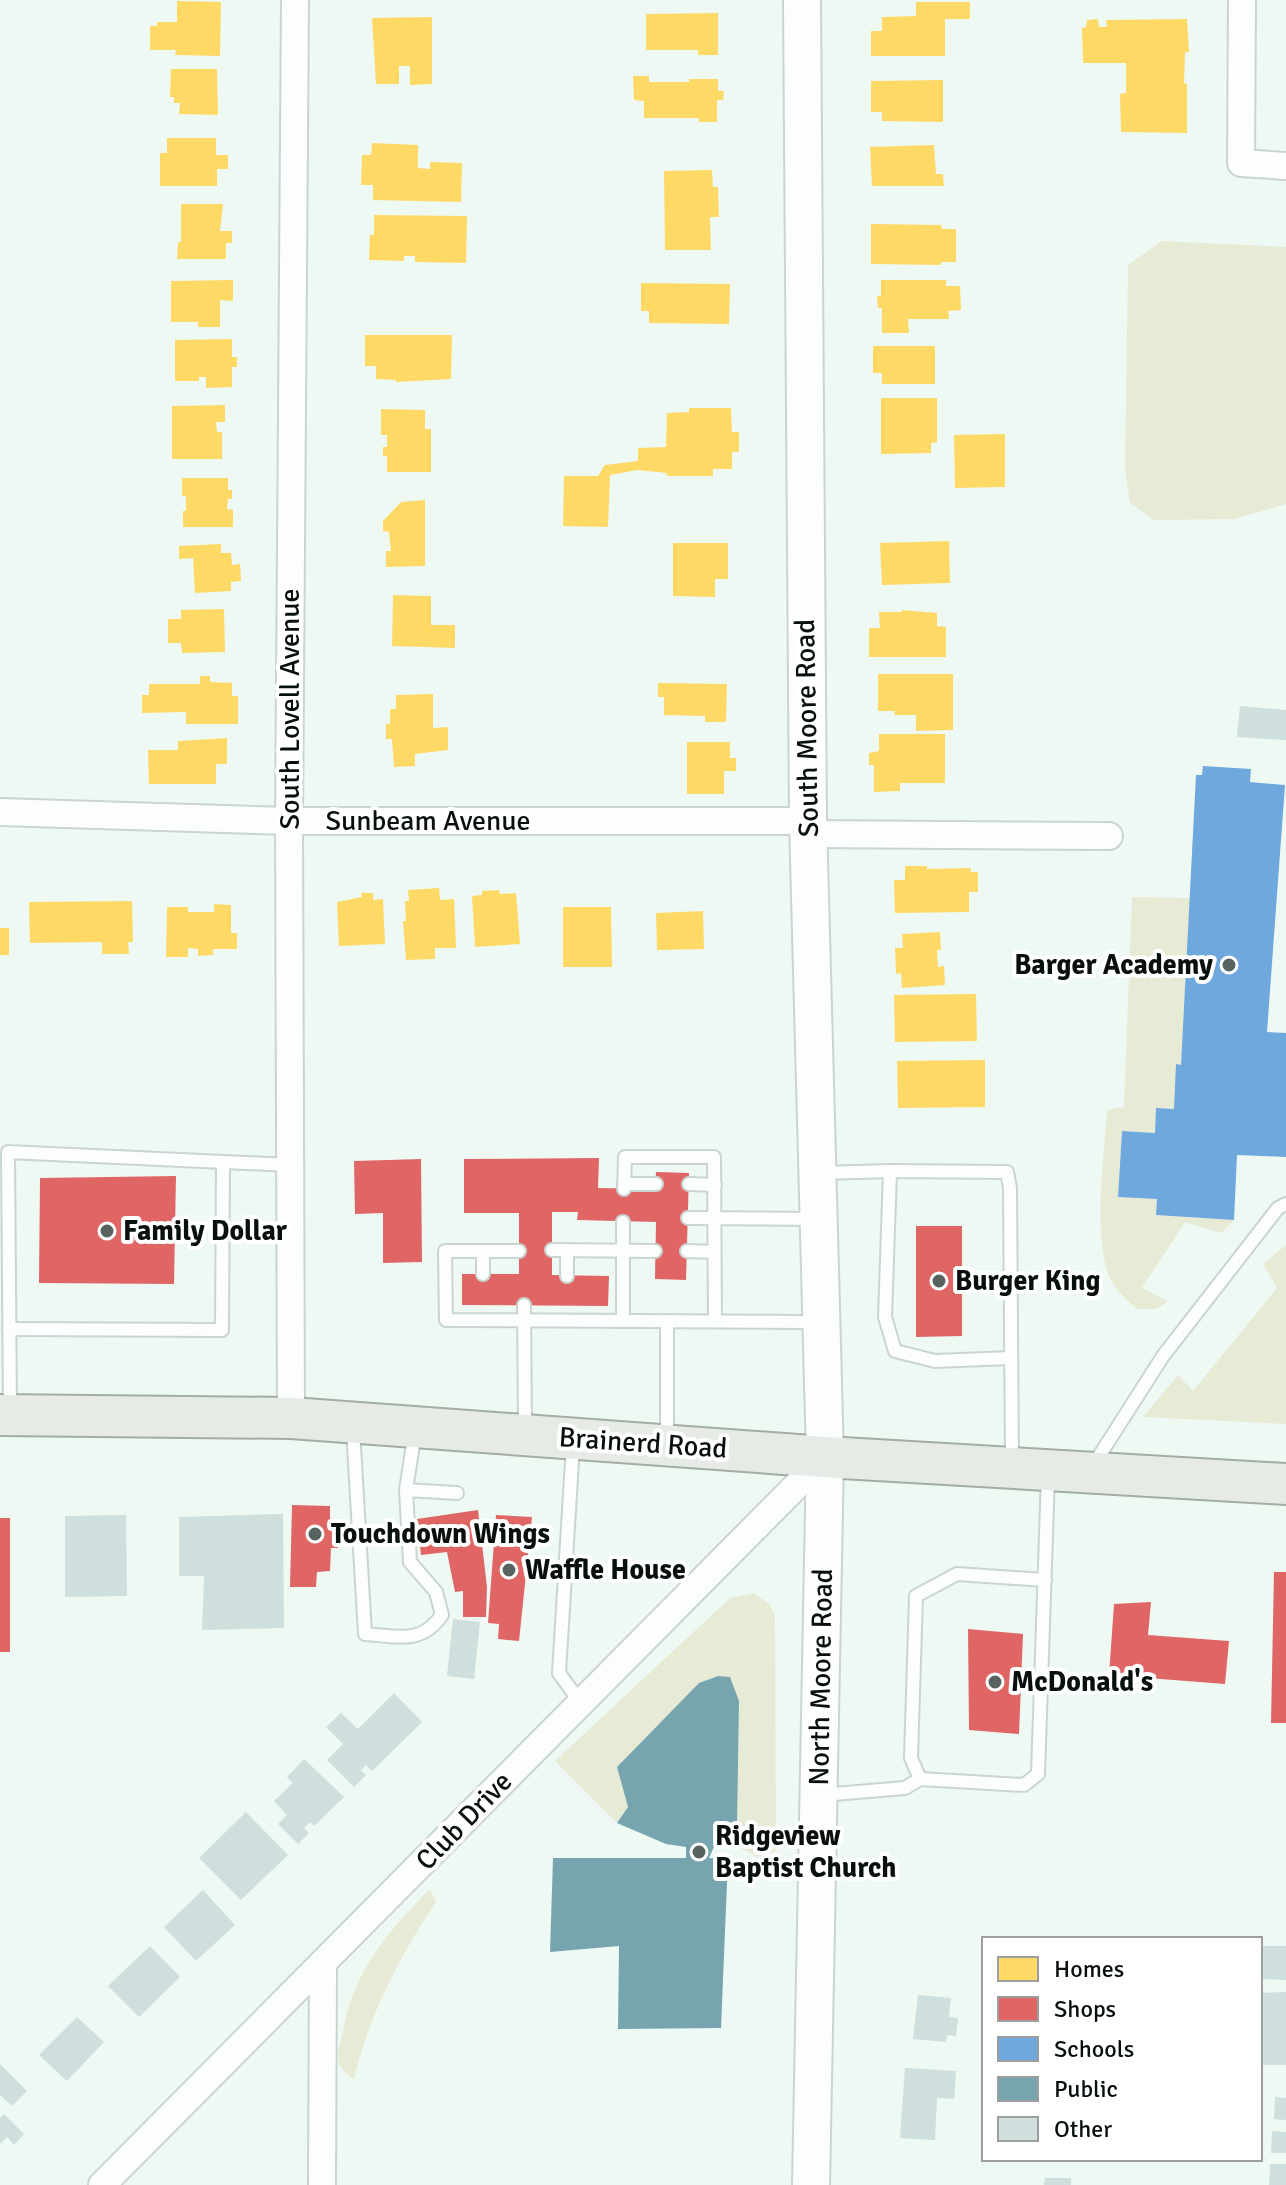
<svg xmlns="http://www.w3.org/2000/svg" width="1286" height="2185" viewBox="0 0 1286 2185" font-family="Signika,sans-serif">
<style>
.green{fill:#e7ebd6}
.homes{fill:#ffd966}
.shops{fill:#e06666}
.schools{fill:#6fa8dc}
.public{fill:#76a5af}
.building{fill:#cedfdd}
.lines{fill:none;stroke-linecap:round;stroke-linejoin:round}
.lane-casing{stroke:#cad4d0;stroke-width:16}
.street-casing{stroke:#cad4d0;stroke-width:30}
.secondary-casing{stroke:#cad4d0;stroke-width:40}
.primary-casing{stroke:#a2aea2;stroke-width:44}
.lane{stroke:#fcfefd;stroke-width:12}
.street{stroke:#fcfefd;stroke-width:26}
.secondary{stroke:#fcfefd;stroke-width:36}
.primary{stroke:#e6ebe6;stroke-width:40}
.poi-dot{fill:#58625e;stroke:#fff;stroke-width:3}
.labels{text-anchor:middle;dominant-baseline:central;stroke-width:8;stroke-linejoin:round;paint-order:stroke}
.street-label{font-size:28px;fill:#08100d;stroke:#fff}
.poi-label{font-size:28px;font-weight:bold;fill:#08100d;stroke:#fff;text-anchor:start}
</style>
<rect width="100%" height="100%" fill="#eef9f4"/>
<g class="green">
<polygon points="1162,241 1286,247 1286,504 1235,519 1154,520 1130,503 1125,470 1128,265"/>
<path d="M1132,897l58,1 -9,167 -7,44 -18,-1 -1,25 -33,-2 -4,65 39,3 -1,16 78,5 -13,13 -36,-11 -43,66 26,13 -11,8h-20c-11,-10 -22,-19 -28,-33 -16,-44 -5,-118 -2,-166l17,-3z"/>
<polygon points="1286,1245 1286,1424 1143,1417 1178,1375 1193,1391 1277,1288 1263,1264"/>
<polygon points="754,1593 770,1605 775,1616 776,1851 758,1857 736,1846 739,1701 730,1677 718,1676 699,1683 617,1767 628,1807 617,1823 555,1761 730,1598"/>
<path d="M430,1889l6,13c-37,55 -67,113 -82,177 -23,-16 -16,-24 -11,-48 10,-60 46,-100 87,-142z"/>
</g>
<g class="homes">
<polygon points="177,1 221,2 220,56 175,55 176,50 150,50 150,26 157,26 157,22 177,22"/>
<polygon points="916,2 970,2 970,19 945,19 945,56 871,56 871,31 882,31 882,17 916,16"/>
<polygon points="718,13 718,55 698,55 698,50 646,50 646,14"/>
<polygon points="432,17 432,84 410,85 410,66 399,66 399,84 376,84 372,18"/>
<polygon points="1098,19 1099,27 1107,27 1106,20 1187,19 1189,52 1185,52 1184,83 1187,84 1187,133 1121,132 1120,94 1126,93 1126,63 1083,63 1082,28 1086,27 1087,20"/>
<polygon points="171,69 217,69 218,115 179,114 180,103 174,103 174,97 170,97"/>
<polygon points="633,76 649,76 649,82 689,82 689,79 718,79 718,91 724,91 723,100 717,100 717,122 699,122 699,118 644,118 644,101 634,100"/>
<polygon points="943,80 943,122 882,121 882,112 871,112 871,81"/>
<polygon points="167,138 216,138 216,155 228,155 228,169 217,169 217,186 160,186 160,153 167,153"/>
<polygon points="372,143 418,145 418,168 430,169 430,162 462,163 461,202 373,200 373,185 361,185 362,155 371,155"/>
<polygon points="934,145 936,174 943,174 944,186 872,186 870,147"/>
<polygon points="712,170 713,187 718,187 719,217 710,217 711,250 665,250 664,171"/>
<polygon points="181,204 223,204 220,231 232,231 232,243 226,243 226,259 177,259 178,242 181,242"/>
<polygon points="374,215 467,216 466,263 415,262 415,256 404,256 404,261 369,260 370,235 374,235"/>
<polygon points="871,224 941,225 942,229 956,229 956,262 941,262 941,265 871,264"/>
<polygon points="233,280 233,301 220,300 220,327 198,327 198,322 171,322 171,281"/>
<polygon points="881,280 946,280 946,286 960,286 961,310 948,311 949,319 908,319 909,333 882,333 882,308 878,308 877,296 881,296"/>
<polygon points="641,283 730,284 729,324 649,323 649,311 641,311"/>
<polygon points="365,335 452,335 451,379 396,382 396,380 376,379 376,366 365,366"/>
<polygon points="232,339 232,357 237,357 237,367 232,367 232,387 206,388 206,377 199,377 199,381 175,381 175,340"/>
<polygon points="873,346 935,346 935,384 882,384 882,373 873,373"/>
<polygon points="881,398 937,398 937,442 931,443 931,453 881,454"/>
<polygon points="225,405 225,422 216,422 217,432 222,432 222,459 172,459 172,406"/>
<polygon points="689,408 731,408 732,432 739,432 739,452 732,452 732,469 713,469 713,476 667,476 667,473 637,470 610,475 608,527 563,526 564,476 598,476 605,465 638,461 638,448 666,447 667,413 689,412"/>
<polygon points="381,409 425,410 425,429 431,429 431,472 387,472 387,456 383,456 383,447 387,447 387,435 381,435"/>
<polygon points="1005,434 1005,487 955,488 954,435"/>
<polygon points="182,478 228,478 228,490 232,490 232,499 228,499 227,509 233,510 233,527 183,527 183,511 186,511 186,496 182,496"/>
<polygon points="425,500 425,566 386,567 386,551 391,551 389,532 383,531 383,521 401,502"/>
<polygon points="949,541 950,583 882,585 880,543"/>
<polygon points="673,543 728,543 728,579 715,579 715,597 673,596"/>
<polygon points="221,544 221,553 231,553 232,565 240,564 241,581 231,582 231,591 195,593 193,558 179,559 179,546"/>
<polygon points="393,595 431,596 431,625 455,625 455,648 392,646"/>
<polygon points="224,609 225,652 182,653 181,643 168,643 168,619 181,619 181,610"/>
<polygon points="902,610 937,613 937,626 946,627 946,657 869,657 869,628 880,628 879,612 902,612"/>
<polygon points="878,674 953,674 953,730 916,731 916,715 894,715 895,711 878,711"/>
<polygon points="200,676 210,676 210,682 232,683 232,696 238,696 238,724 186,724 186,712 142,713 142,695 149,695 149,684 200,684"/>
<polygon points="658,683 727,684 726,722 705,722 705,716 664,715 664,697 658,697"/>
<polygon points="433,694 433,728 448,727 448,750 415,754 415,766 394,767 392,739 386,739 386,724 390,724 390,709 396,709 396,695"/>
<polygon points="879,734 945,734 945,783 900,783 900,791 874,792 874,765 869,765 869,753 879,751"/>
<polygon points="227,738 227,764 216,764 216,784 149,784 148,750 178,750 178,741"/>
<polygon points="687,742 730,742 730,758 736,758 736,771 724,771 724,794 687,794"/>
<polygon points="905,866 927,866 927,869 971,868 971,872 978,872 978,892 969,892 969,912 895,913 894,880 905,880"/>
<polygon points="439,888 440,900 454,899 456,948 435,948 435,959 406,960 403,921 406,921 405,901 409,901 408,890"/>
<polygon points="499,890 500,894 516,893 520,944 475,947 472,896 482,895 482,891"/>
<polygon points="361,893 373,893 373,900 383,899 385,944 339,946 337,902 362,897"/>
<polygon points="132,901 133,942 128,942 129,954 102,954 102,942 30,943 29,902"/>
<polygon points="214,904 231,905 231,933 237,933 237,949 213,949 213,955 198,956 198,949 188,948 188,957 166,957 167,907 188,907 188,912 214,912"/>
<polygon points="563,907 611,907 612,967 563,967"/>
<polygon points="703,911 704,949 657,950 656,913"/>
<rect x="0" y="928" width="9" height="27"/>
<polygon points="940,932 941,950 937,950 938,967 944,966 945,985 902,988 901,973 896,974 895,948 903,948 902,934"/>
<polygon points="976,994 977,1041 895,1042 894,995"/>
<polygon points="985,1060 985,1107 898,1108 897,1061"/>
</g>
<g class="shops">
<polygon points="599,1158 598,1188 655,1189 656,1172 689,1173 686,1280 655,1279 656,1222 577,1220 578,1212 552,1212 552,1275 609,1276 608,1306 462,1305 462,1274 519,1274 519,1213 464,1213 464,1159"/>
<polygon points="421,1159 422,1262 383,1263 383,1213 355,1214 354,1161"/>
<polygon points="176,1176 174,1284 39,1283 40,1178"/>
<polygon points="916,1226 962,1226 962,1336 916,1337"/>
<polygon points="292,1505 330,1506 330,1521 339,1521 338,1548 331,1548 330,1571 317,1572 316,1587 290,1587"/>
<polygon points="478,1510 487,1587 486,1617 463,1617 463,1591 455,1592 447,1552 421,1555 417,1519"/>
<polygon points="496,1515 532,1517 519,1641 498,1639 499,1624 488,1623"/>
<rect x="0" y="1518" width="10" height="134"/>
<polygon points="1274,1572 1286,1572 1286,1723 1271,1723"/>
<polygon points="1151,1602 1148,1635 1229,1641 1225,1684 1109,1675 1114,1604"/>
<polygon points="968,1629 1023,1634 1019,1734 969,1730"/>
</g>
<polygon class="schools" points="1203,766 1251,769 1250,782 1285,785 1267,1032 1286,1033 1286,1157 1237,1155 1234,1220 1156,1215 1157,1199 1118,1197 1122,1131 1155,1133 1156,1108 1174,1109 1176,1064 1181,1065 1196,775 1202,775"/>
<polygon class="public" points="718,1676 730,1677 739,1701 737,1825 720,1833 709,1858 728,1859 721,2028 618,2029 619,1946 550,1952 553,1858 686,1858 686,1847 666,1844 617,1823 628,1807 617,1767 699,1683"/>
<g class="building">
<polygon points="1240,706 1286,710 1286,740 1237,737"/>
<polygon points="283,1514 284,1628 202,1630 204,1576 179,1576 179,1517"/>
<polygon points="126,1515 127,1596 65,1597 65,1516"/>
<polygon points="453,1619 480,1622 474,1679 447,1676"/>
<polygon points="394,1693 422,1722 372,1771 366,1765 361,1770 366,1775 354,1787 327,1760 343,1744 326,1727 341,1713 358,1729"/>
<polygon points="304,1759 344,1797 314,1826 310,1822 304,1828 309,1833 298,1844 278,1824 287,1815 274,1801 293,1783 287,1777"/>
<polygon points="246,1812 288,1855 241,1900 199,1858"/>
<polygon points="203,1890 235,1925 196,1961 164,1927"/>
<polygon points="150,1946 180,1977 139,2017 108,1986"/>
<polygon points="1263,1946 1286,1946 1286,1980 1262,1979"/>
<polygon points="1286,1992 1286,2065 1260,2065 1260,1993"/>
<polygon points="918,1995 951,1998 949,2017 958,2018 956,2036 947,2035 946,2042 913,2039"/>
<polygon points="77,2017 104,2042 67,2081 39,2055"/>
<polygon points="0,2064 27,2091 12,2106 0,2095"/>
<polygon points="905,2068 956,2071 954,2099 937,2098 935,2140 900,2138"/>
<polygon points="1275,2097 1286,2098 1286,2120 1274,2119"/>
<polygon points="4,2114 24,2134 14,2145 7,2137 0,2144 0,2118"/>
<polygon points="1272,2131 1286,2132 1286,2153 1271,2153"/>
<polygon points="1270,2164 1286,2164 1286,2185 1269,2185"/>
<polygon points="1045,2178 1071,2178 1071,2185 1044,2185"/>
</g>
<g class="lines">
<defs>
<g id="lane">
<polyline points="890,1171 885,1317 895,1351 935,1361 1010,1358"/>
<polyline points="822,1173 890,1171 1007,1172 1010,1188 1012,1461"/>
<polyline points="624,1184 656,1184"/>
<polyline points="689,1184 715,1185"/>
<polyline points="624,1189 625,1157 714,1157 715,1321"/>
<polyline points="688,1218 816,1219"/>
<polyline points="552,1250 655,1251"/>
<polyline points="483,1251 483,1274"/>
<polyline points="519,1251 445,1251 446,1320 819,1322"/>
<polyline points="567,1251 567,1276"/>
<polyline points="687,1251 714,1252"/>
<polyline points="524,1305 525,1431"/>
<polyline points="623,1321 623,1222"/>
<polyline points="667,1321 667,1442"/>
<polyline points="9,1329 222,1330 223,1163"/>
<polyline points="10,1411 8,1152 290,1165"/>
<path d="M353,1429l12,205c33,2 56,11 77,-19l-6,-23 -26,-30 -4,-72 9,-58"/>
<polyline points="573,1445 559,1673 580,1702"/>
<polyline points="1094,1464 1163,1356 1278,1208 1286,1204"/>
<polyline points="406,1490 457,1493"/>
<polyline points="1045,1580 957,1574 916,1596 911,1758 920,1779 1024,1785 1038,1774 1048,1475"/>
<polyline points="822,1795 905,1788 920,1779"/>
</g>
<g id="street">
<polyline points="1242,0 1241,163 1286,166"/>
<polyline points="0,812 289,821 808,821"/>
<polyline points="808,834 1109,836"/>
<polyline points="291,1418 289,821 295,0"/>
<polyline points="102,2185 825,1457"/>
<polyline points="322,2185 323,1965"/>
</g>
<polyline id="secondary" points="802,0 808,821 825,1457 811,2185"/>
<polyline id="primary" points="0,1415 291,1418 825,1457 1286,1484"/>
</defs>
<use href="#lane" class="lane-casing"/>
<use href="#street" class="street-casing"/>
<use href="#secondary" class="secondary-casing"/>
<use href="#primary" class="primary-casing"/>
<use href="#lane" class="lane"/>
<use href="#street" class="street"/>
<use href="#secondary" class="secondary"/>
<use href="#primary" class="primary"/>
</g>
<g class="poi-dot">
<circle cx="1229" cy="965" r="8"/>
<circle cx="107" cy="1231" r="8"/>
<circle cx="939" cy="1281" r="8"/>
<circle cx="315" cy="1534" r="8"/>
<circle cx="509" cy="1570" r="8"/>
<circle cx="995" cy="1682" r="8"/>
<circle cx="699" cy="1852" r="8"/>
</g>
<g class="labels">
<g class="street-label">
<text transform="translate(290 709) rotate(-90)">South Lovell Avenue</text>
<text transform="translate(807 728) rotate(-91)">South Moore Road</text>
<text x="428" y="821">Sunbeam Avenue</text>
<text transform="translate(643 1443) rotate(4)">Brainerd Road</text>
<text transform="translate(821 1677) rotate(-89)">North Moore Road</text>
<text transform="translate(464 1821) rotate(-46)">Club Drive</text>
</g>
<g class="poi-label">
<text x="1213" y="965" text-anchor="end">Barger Academy</text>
<text x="123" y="1231">Family Dollar</text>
<text x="955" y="1281">Burger King</text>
<text x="331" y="1534">Touchdown Wings</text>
<text x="525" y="1570">Waffle House</text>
<text x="1011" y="1682">McDonald's</text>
<text x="715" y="1836">Ridgeview<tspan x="715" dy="32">Baptist Church</tspan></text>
</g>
</g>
<rect x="982" y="1937" width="280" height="224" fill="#ffffff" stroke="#9c9f9e" stroke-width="2"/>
<rect x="998" y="1957" width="40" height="24" fill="#ffd966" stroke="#9c9f9e" stroke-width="2"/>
<text x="1054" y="1977" font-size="24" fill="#08100d">Homes</text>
<rect x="998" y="1997" width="40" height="24" fill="#e06666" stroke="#9c9f9e" stroke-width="2"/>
<text x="1054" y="2017" font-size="24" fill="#08100d">Shops</text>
<rect x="998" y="2037" width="40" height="24" fill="#6fa8dc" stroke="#9c9f9e" stroke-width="2"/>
<text x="1054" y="2057" font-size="24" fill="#08100d">Schools</text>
<rect x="998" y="2077" width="40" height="24" fill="#76a5af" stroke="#9c9f9e" stroke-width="2"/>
<text x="1054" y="2097" font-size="24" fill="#08100d">Public</text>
<rect x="998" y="2117" width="40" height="24" fill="#cedfdd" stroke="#9c9f9e" stroke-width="2"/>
<text x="1054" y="2137" font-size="24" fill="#08100d">Other</text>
</svg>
